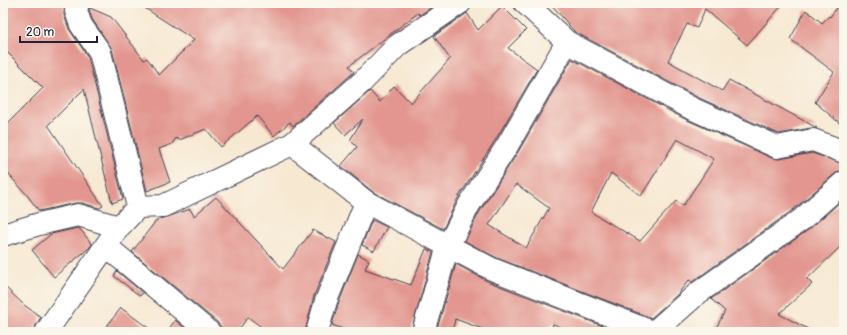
<svg xmlns="http://www.w3.org/2000/svg" width="847" height="335" viewBox="0 0 847 335" font-family="Pangolin,sans-serif">
<style>
.building{fill:#e2968f;fill-rule:evenodd}
.lines{fill:none;stroke-linecap:round;stroke-linejoin:round}
.minor-casing{stroke:#424052;stroke-width:24}
.minor{stroke:#fff;stroke-width:22}
</style>
<rect width="100%" height="100%" fill="#fbf7ec"/>
<filter id="ink" filterUnits="userSpaceOnUse"><feTurbulence type="fractalNoise" baseFrequency=".025" numOctaves="2"/><feDisplacementMap in="SourceGraphic" scale="8" xChannelSelector="R" yChannelSelector="G"/><feConvolveMatrix kernelMatrix="1 2 1 2 8 2 1 2 1" color-interpolation-filters="sRGB"/></filter>
<filter id="wash" filterUnits="userSpaceOnUse"><feTurbulence type="fractalNoise" baseFrequency=".012" numOctaves="4" result="noise"/><feDisplacementMap in="SourceGraphic" scale="16" xChannelSelector="R" yChannelSelector="G"/><feGaussianBlur stdDeviation="0.9" result="paint"/><feColorMatrix in="noise" values="0 0 0 0 0 0 0 0 0 0 0 0 0 0 0 0 0 1.4 0 .05"/><feComposite in="paint" operator="in"/></filter>
<g filter="url(#wash)">
<rect width="100%" height="100%" fill="#f7e8d2"/>
<g id="blocks">
<g class="building">
<polygon points="3,3 65,3 64,15 69,29 88,57 123,199 112,203 84,89 48,125 103,206 99,208 82,203 76,203 39,211 27,195 3,168 3,128 43,88 3,48"/>
<polygon points="137,3 438,3 420,15 418,13 349,66 354,72 293,126 290,122 274,136 257,116 221,147 206,129 179,140 176,138 172,144 159,149 170,182 147,191 112,49 92,19 89,10 90,8 111,17 144,60 147,58 159,75 194,40"/>
<polygon points="550,3 784,3 747,45 705,9 697,28 687,24 668,61 722,91 729,80 817,128 811,128 779,134 697,97 575,32"/>
<polygon points="840,3 844,3 844,127 815,102 834,72 790,39 806,10 822,23 829,16 830,17"/>
<polygon points="502,6 526,30 508,48 537,69 496,139 458,198 443,229 373,192 341,166 357,147 350,140 363,119 345,135 334,123 370,91 380,102 394,86 411,103 450,59 434,36 467,13 478,30"/>
<path d="M572,59l113,60 87,39 7,1 33,-6 32,11v6l-8,3 -43,37 -101,72 -3,-2 -12,15 -26,23 -154,-60 -32,-17 15,-30 38,-59zM677,139l37,20 -31,47 -7,-5 -36,40 -49,-29 20,-39 30,23zM516,184l33,24 -23,40 -37,-23z"/>
<polygon points="216,197 283,269 313,230 336,242 314,296 305,332 268,332 248,317 237,332 221,332 221,327 217,322 132,252 155,222 159,219 168,217 190,209 194,216"/>
<polygon points="840,202 844,207 844,243 807,279 812,284 779,314 814,332 714,332 725,311 711,299 808,230"/>
<polygon points="372,220 387,227 374,251 362,245"/>
<polygon points="78,228 80,229 92,244 89,248 54,277 32,250 51,234"/>
<polygon points="426,249 433,252 411,332 351,332 332,325 338,305 358,254 369,260 365,269 411,285"/>
<polygon points="456,264 487,281 618,332 573,332 553,324 550,332 491,332 455,319 452,332 436,332"/>
<polygon points="117,271 143,293 140,296 114,276"/>
<polygon points="3,285 24,305 41,317 36,325 34,332 3,332"/>
<polygon points="121,308 154,332 102,332"/>
<polygon points="175,320 190,332 167,332"/>
</g>
</g>
</g>
<g filter="url(#ink)">
<use href="#blocks" fill-opacity="0" stroke="#424052" stroke-width="1"/>
<g class="lines">
<defs>
<g id="minor">
<polyline points="78,3 76,11 81,25 100,52 138,207"/>
<polyline points="525,3 567,42 691,108 777,147 813,140 844,152"/>
<polyline points="292,144 366,202 448,246 492,269 652,332"/>
<polyline points="3,235 39,224 78,215 119,227 138,207 163,206 292,144 362,82 398,45 460,3"/>
<polyline points="106,246 209,332"/>
<polyline points="46,332 114,234"/>
<polyline points="317,332 326,301 366,202"/>
<polyline points="423,332 448,246 469,205 507,146 567,42"/>
<polyline points="654,332 698,293 801,220 844,182"/>
</g>
</defs>
<use href="#minor" class="minor-casing"/>
<use href="#minor" class="minor"/>
</g>
</g>
<rect width="847" height="335" fill="none" stroke="#fbf7ec" stroke-width="16"/>
<path d="M20 36v6h77v-6" fill="none" stroke="#22223b" stroke-width="2"/>
<text x="26" y="36" font-size="12" fill="#22223b" stroke="#fbf7ec" stroke-width="3" paint-order="stroke">20 m</text>
</svg>
